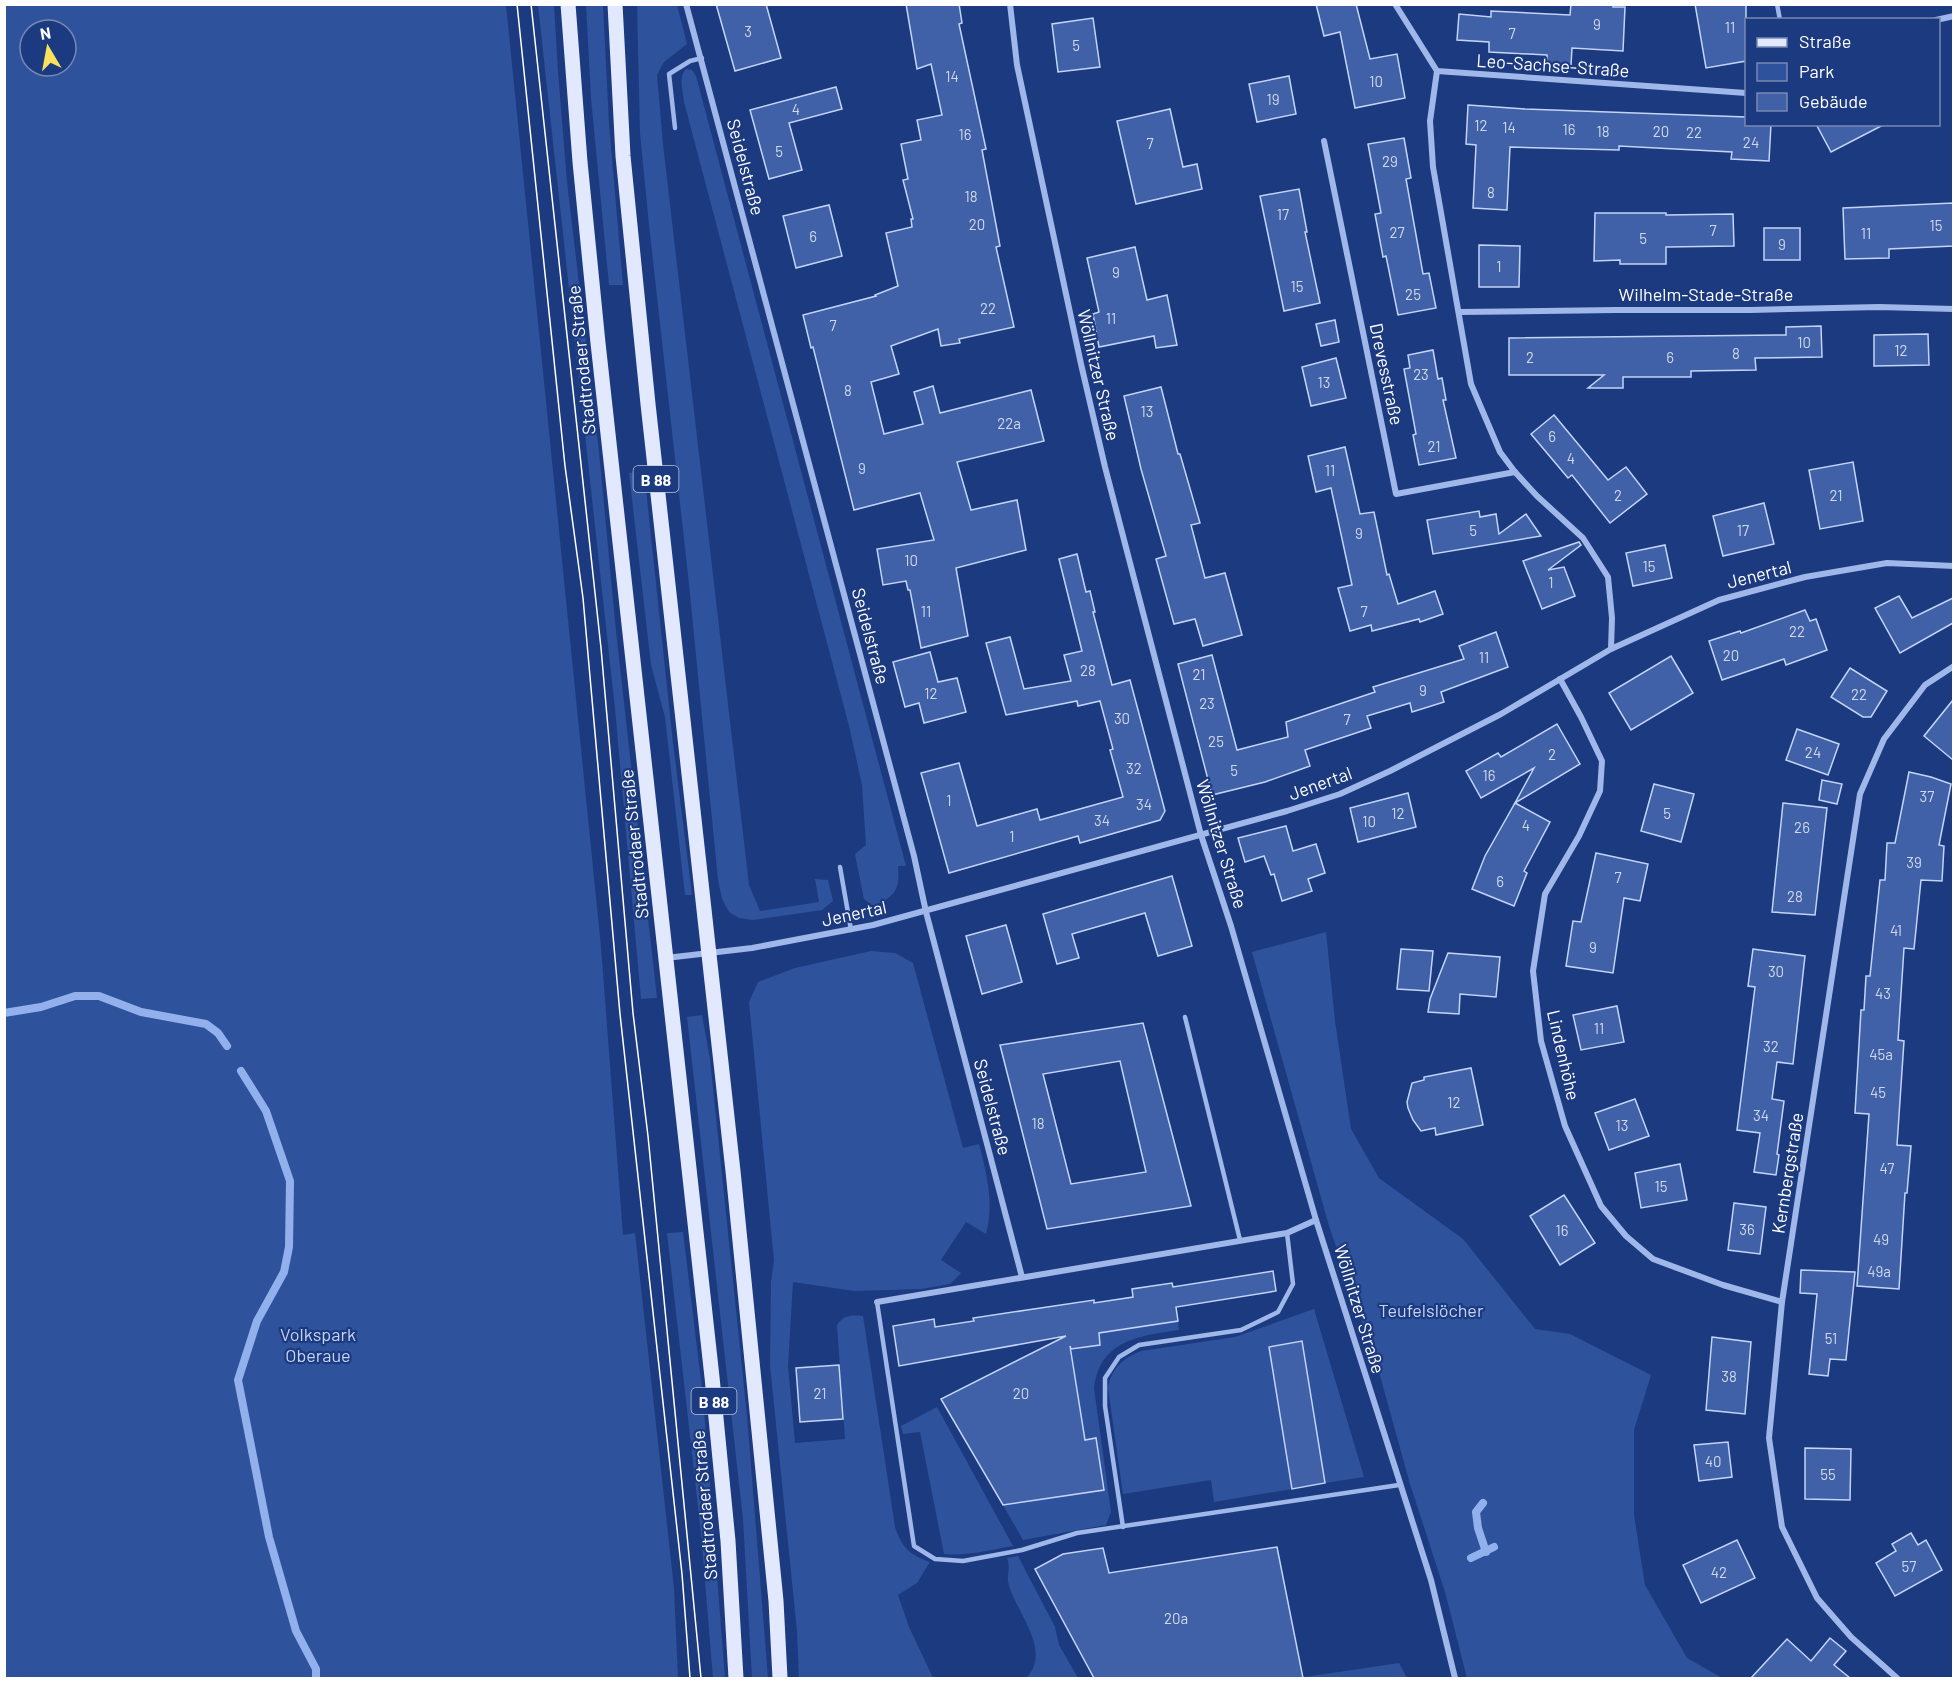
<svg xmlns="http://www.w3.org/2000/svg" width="1958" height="1683" viewBox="0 0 1958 1683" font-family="Barlow,sans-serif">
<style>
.green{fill:#2f529d;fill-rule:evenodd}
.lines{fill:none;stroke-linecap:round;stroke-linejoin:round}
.stream{stroke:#92b0eb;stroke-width:8}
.building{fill:#4061a7;stroke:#c3d4f7;stroke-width:1.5;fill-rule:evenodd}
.lane{stroke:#9fb7e9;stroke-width:4.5}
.street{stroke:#9fb7e9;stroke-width:6}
.primary{stroke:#e2e9fe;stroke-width:15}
.tram{stroke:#fff;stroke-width:1.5}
.labels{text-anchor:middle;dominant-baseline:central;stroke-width:4.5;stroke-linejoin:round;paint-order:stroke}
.number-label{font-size:15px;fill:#cfd8e9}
.shield{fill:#1c3a7f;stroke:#bbc4d9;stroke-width:1.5}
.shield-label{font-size:16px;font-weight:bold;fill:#fff}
.street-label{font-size:18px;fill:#fff;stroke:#1c3a7f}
.park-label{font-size:18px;fill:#c3d4f7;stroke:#1c3a7f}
</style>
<rect width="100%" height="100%" fill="#1c3a7f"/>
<g class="green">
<path d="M5,4l501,1 95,942 22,288 12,-2 39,355 4,90h-673zM30,30h36v36h-36z"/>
<polygon points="538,5 554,5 558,72 567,182 599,452 616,631 657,998 641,999 615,709"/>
<polygon points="586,5 603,5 609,124 623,285 609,285 591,98"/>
<polygon points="637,5 677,5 687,44 664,62 657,75 663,144 749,885 760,911 819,902 815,879 828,880 833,901 822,910 753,920 739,918 729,912 722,899 718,880 689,584 649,225 640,133"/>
<path d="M686,69l6,1 4,6 210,790h-8c2,24 -3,31 -25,40l-9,-7 -9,-45 11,-9 -4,-60 -13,-59 -165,-624c-1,-11 -6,-25 2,-33z"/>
<polygon points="644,471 673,743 692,895 685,895 665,717 651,665 629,473"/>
<polygon points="1326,932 1335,1021 1351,1129 1379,1178 1463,1239 1535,1329 1570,1334 1651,1375 1634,1430 1634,1515 1645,1585 1687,1658 1722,1678 1467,1678 1445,1592 1410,1484 1379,1372 1329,1226 1252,952"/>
<path d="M871,951l24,2 18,10 50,185 16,-4c8,30 15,60 7,90l-20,-12 -25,38 20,13 -11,11 -29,5 -67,2 -61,-9 -5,84 7,77 50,-4 -8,-114c7,-10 14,-10 26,-9l32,211c7,21 15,28 35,35l-13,21 -19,12 11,32 24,51h-134l-2,-47 -27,-266 1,-83 3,-21 -25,-259 9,-20 37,-14z"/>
<polygon points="702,1015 710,1059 747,1416 768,1678 752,1678 743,1519 687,1017"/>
<polygon points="683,1232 703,1397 725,1678 713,1678 701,1533 667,1233"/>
<path d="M1314,1309l50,168 -39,6 -23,-142 -33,6 23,142 -78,13 -3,-22 -88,14 -15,-106c3,-19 15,-30 33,-37l94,-14z"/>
<path d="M1178,1321l1,9c-40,6 -79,10 -85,58l17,124 -5,13 -83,15 -20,-35 101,-15 -8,-51 -11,1 -14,-91 29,-4 -1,-12z"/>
<path d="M937,1407l76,139c-23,4 -45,10 -69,8l-24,-122 -17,2 -2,-8z"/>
<path d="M1018,1556l37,71 4,18 19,33h-52c28,-28 -13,-69 -18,-97 -1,-8 3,-12 -1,-23z"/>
<polygon points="1399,1663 1407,1678 1298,1678"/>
</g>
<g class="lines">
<g class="stream">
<polyline points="4,1013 41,1007 75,996 99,996 141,1012 206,1024 218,1033 227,1046"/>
<polyline points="241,1071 266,1111 290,1181 289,1247 284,1272 257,1321 238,1380 269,1537 296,1631 316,1669 316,1678"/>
<polyline points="1483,1503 1476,1512 1478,1528 1486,1552"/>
<polyline points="1471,1558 1494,1547"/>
</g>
</g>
<g class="building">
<polygon points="716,4 766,4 781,58 735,71"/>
<polygon points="906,4 959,4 962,23 959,24 986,149 982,150 1000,246 996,247 1014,327 959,339 960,343 941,346 938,329 891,346 899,374 871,382 884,434 923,424 914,392 933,386 940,413 1031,390 1044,441 957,462 971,510 1017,500 1026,550 956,568 968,636 921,648 910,590 908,590 906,581 883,585 877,549 934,540 920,493 854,510 813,347 811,348 803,315 876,296 875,295 898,286 886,233 912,227 911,219 913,219 903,180 908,179 901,144 921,140 917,120 942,115 931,64 917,69"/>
<polygon points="1316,4 1356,4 1370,59 1397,54 1405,98 1355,108 1340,32 1324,36"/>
<polygon points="1571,4 1613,4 1613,7 1625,7 1623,51 1572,48 1571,65 1547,64 1547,55 1489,52 1489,42 1457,40 1459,14 1491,17 1491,11 1570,15"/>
<polygon points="1695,4 1746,4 1746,61 1706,68"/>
<polygon points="1093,18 1100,67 1058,72 1052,24"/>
<polygon points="1289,76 1296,114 1257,122 1249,84"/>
<polygon points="836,87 842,109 789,123 802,170 769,179 750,110"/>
<polygon points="1468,105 1525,109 1746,117 1746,124 1771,124 1769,161 1731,159 1732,152 1619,146 1619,150 1510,147 1507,210 1473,208 1476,145 1466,144"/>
<polygon points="1170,109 1183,167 1197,164 1202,189 1136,204 1117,121"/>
<polygon points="1816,124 1885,124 1831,152"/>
<polygon points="1404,138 1411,178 1406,179 1423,274 1429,273 1436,308 1398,315 1386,256 1383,257 1375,214 1381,213 1368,144"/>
<polygon points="1299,189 1307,232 1305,232 1320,303 1284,311 1260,196"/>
<polygon points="1953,203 1953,246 1889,249 1889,258 1845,259 1843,208"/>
<polygon points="829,205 842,256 796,268 783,216"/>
<polygon points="1595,213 1666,213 1666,215 1733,214 1734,246 1666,247 1666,264 1620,264 1620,260 1594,261"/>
<rect x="1764" y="228" width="36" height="32"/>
<polygon points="1479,245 1520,246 1519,287 1479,287"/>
<polygon points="1135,247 1147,300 1167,295 1177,345 1156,348 1154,336 1099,347 1093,314 1099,312 1087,258"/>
<polygon points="1335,320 1339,342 1321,346 1316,324"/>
<polygon points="1821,326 1822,357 1755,358 1756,370 1691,371 1691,377 1623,377 1623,388 1588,388 1604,375 1509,375 1509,338 1786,335 1786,327"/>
<polygon points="1928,334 1929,365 1874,366 1874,335"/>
<polygon points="1433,350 1438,379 1442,378 1446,400 1443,400 1456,458 1419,465 1413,435 1416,434 1404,369 1410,368 1408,355"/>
<polygon points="1336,358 1346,398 1311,406 1302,367"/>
<polygon points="1161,387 1178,454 1180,454 1200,523 1191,525 1205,578 1225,573 1242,635 1203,646 1195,619 1174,624 1156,559 1166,556 1141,469 1124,396"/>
<polygon points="1554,415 1608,480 1626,467 1647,494 1610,523 1572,475 1568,478 1531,434"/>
<polygon points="1345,447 1360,514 1374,512 1387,575 1389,574 1398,604 1435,591 1443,614 1420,622 1419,619 1372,631 1371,625 1350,631 1338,588 1352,585 1331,488 1316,492 1308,456"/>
<polygon points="1853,462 1863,521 1820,529 1809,470"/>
<polygon points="1764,503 1774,544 1723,556 1713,516"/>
<polygon points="1479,511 1480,517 1496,514 1499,534 1526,514 1541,536 1433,554 1427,520"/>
<polygon points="1579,542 1581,545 1548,570 1564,567 1575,596 1542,609 1523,561"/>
<polygon points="1665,545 1672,578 1633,586 1626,553"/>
<polygon points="1077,554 1086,592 1090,591 1095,612 1093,612 1112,685 1130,680 1165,811 1160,820 1080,843 1078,836 949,873 921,773 959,763 977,826 1037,809 1040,820 1123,797 1110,750 1113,749 1100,701 1078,706 1077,701 1006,715 986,643 1010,637 1024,689 1071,681 1064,655 1082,651 1059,559"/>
<polygon points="1899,596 1912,618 1953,598 1953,623 1900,653 1875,608"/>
<polygon points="1805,610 1810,621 1816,619 1827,650 1786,665 1784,659 1722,680 1709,641 1740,631 1741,633"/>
<polygon points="1496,632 1508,667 1441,692 1444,702 1412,712 1410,703 1367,716 1371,728 1305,750 1310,766 1265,782 1212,795 1178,664 1212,655 1237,750 1288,737 1286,722 1375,692 1373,687 1464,659 1459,646"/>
<polygon points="930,652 938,682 957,678 966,712 924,723 919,703 905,707 893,662"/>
<polygon points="1671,656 1693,693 1631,730 1609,693"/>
<polygon points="1850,668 1887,691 1871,717 1863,717 1831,697"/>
<polygon points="1953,700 1953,760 1924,736"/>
<polygon points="1557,724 1580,764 1515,803 1534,768 1481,798 1466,771 1498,753 1501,757"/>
<polygon points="1797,729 1839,744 1828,775 1786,760"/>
<polygon points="1909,772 1931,777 1951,784 1939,845 1944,846 1942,881 1921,880 1914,949 1904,948 1898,1040 1904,1041 1897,1145 1911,1146 1907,1193 1905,1193 1899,1289 1857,1286 1869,1114 1855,1113 1861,1010 1864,1010 1866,976 1870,976 1880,880 1885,880 1887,843 1895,843"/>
<polygon points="1822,780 1842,784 1837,804 1819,800"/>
<polygon points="1654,784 1694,794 1681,842 1641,831"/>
<polygon points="1408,793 1416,827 1358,842 1350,808"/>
<polygon points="1515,803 1550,822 1524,871 1527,873 1514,906 1472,889 1485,856"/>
<polygon points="1783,803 1827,808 1815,915 1772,912"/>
<polygon points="1286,826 1293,851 1316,844 1325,873 1308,879 1312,891 1282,901 1274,874 1271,875 1264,856 1245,862 1238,838"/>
<polygon points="1596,853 1648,864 1640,901 1624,898 1613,973 1566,966 1573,921 1581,922"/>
<polygon points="1172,876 1192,946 1158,956 1145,913 1072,934 1079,958 1057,964 1043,914"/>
<polygon points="1006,925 1022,982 982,994 966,936"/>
<polygon points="1401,949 1433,951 1429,991 1397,989"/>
<polygon points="1753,949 1805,956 1793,1064 1777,1062 1772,1099 1784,1101 1777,1154 1779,1155 1776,1175 1754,1172 1760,1133 1737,1130 1755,987 1748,986"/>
<polygon points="1448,953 1500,957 1496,997 1460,994 1459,1014 1428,1012 1430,999"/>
<polygon points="1617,1006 1624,1042 1581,1050 1573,1015"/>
<path d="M1143,1023l48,183 -144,23 -47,-184zM1120,1061l26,111 -75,12 -28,-110z"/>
<polygon points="1471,1068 1483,1125 1436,1135 1435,1128 1421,1131 1413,1120 1408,1108 1407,1102 1412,1083 1424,1080 1424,1077"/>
<polygon points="1635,1099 1649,1136 1609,1150 1595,1113"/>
<polygon points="1680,1164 1687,1200 1641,1208 1635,1173"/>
<polygon points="1564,1195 1595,1243 1560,1265 1530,1216"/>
<polygon points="1734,1203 1766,1207 1760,1254 1728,1250"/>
<polygon points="1801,1270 1855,1272 1846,1360 1830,1359 1828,1376 1809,1374 1817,1294 1800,1293"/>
<polygon points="1273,1271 1276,1291 1176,1307 1178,1321 1099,1333 1100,1345 1071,1349 1070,1346 1085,1440 1096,1438 1104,1490 1003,1505 941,1399 1066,1336 899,1366 893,1326 934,1319 935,1327 974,1321 973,1318 1027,1310 1094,1300 1094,1303 1133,1297 1132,1289 1172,1283 1173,1287"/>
<polygon points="1712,1337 1751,1342 1745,1414 1706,1410"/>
<polygon points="1302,1341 1325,1483 1292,1489 1269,1347"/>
<polygon points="839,1365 843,1419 800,1422 796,1368"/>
<polygon points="1728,1442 1732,1477 1699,1481 1694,1445"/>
<polygon points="1805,1448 1851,1449 1850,1500 1805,1499"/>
<polygon points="1911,1533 1918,1545 1926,1540 1942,1570 1895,1596 1876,1563 1896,1551 1892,1544"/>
<polygon points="1737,1540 1755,1578 1701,1603 1683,1565"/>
<polygon points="1277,1547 1303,1678 1094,1678 1035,1569 1063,1554 1103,1548 1109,1573"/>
<polygon points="1830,1638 1846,1651 1834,1665 1850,1678 1751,1678 1787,1639 1811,1661"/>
</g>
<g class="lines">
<g class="lane">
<polyline points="1777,4 1780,20"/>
<polyline points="675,128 669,74 690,61 702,58"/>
<polyline points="840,867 851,930"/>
<polyline points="1185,1017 1240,1240"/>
<polyline points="877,1302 914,1546 935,1559 963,1561 1022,1550 1077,1533 1399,1485"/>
<polyline points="1123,1527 1105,1406 1105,1378 1119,1357 1139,1345 1241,1330 1278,1312 1293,1284 1287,1233"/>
</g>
<g class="street">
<polyline points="686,4 914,856 926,912 1022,1277"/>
<polyline points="1010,4 1017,65 1081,364 1105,467 1201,835 1231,926 1316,1220 1431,1580 1455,1678"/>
<polyline points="1395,4 1437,71 1746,93"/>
<polyline points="1936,20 1954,16"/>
<polyline points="1437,71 1430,121 1433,167 1471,384 1500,452 1515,472 1537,496 1583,538 1608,577 1612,618 1611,649"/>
<polyline points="1324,141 1396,494 1515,472"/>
<polyline points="1459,312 1616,310 1750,310 1879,307 1954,309"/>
<polyline points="1560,679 1581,717 1602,761 1600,791 1579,836 1545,894 1533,971 1541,1041 1565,1126 1601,1206 1626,1236 1653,1259 1723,1285 1782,1302"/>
<polyline points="666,958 752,948 873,925 1287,811 1340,794 1390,771 1501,714 1611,649 1719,600 1805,577 1887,563 1954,566"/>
<polyline points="877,1302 1287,1233 1316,1220"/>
<polyline points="1897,1678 1851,1637 1817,1598 1782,1527 1769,1438 1782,1302 1860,794 1884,739 1925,685 1954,666"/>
</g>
<g class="primary">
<polyline points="568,4 580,162 598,343 712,1377 728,1541 736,1678"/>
<polyline points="615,4 623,156 648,404 733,1171 776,1601 780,1678"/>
</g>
<g class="tram">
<polyline points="517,4 565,466 583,598 620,1014 682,1574 690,1678"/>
<polyline points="531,4 601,648 633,1013 648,1136 701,1678"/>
</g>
</g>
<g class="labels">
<g class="number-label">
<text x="1597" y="24">9</text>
<text x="1730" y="27">11</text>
<text x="748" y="31">3</text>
<text x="1512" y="33">7</text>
<text x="1076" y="45">5</text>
<text x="952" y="76">14</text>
<text x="1376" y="81">10</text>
<text x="1273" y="99">19</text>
<text x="796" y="109">4</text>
<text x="1481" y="125">12</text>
<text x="1509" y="127">14</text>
<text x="1569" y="129">16</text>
<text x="1603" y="131">18</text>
<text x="1661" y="131">20</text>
<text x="1694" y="132">22</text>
<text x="965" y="134">16</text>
<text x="1751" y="142">24</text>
<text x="1150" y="143">7</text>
<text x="779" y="151">5</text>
<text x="1390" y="161">29</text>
<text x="1491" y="192">8</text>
<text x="971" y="196">18</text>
<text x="1283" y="214">17</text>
<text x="977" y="224">20</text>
<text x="1936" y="225">15</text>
<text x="1713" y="230">7</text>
<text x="1397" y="232">27</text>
<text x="1866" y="233">11</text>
<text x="813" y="236">6</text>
<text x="1643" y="238">5</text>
<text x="1782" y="244">9</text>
<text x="1499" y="266">1</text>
<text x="1116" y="272">9</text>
<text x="1297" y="286">15</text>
<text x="1413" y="294">25</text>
<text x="988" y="308">22</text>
<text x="1111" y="318">11</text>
<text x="833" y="325">7</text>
<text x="1804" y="342">10</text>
<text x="1901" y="350">12</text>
<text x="1736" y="353">8</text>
<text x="1530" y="357">2</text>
<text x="1670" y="357">6</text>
<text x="1421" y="374">23</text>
<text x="1324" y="382">13</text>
<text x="848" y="390">8</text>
<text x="1147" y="411">13</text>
<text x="1009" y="423">22a</text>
<text x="1552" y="436">6</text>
<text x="1434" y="446">21</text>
<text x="1571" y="458">4</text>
<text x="862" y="468">9</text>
<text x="1330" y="470">11</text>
<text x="1618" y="495">2</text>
<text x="1836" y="495">21</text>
<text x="1473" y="530">5</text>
<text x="1743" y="530">17</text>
<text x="1359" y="533">9</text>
<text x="911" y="560">10</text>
<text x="1649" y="566">15</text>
<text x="1551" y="582">1</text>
<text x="926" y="611">11</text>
<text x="1364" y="611">7</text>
<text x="1797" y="631">22</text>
<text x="1731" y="655">20</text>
<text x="1484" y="657">11</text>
<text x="1088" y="670">28</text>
<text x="1199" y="674">21</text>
<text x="1423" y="690">9</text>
<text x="931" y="693">12</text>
<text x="1859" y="694">22</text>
<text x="1207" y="703">23</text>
<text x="1122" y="718">30</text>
<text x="1347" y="719">7</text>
<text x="1216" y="741">25</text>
<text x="1813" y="752">24</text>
<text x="1552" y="754">2</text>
<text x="1134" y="768">32</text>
<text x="1234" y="770">5</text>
<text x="1489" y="775">16</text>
<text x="1927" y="796">37</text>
<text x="949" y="800">1</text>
<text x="1144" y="804">34</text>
<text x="1398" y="813">12</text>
<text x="1667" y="813">5</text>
<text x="1102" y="820">34</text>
<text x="1369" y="821">10</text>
<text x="1526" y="825">4</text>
<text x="1802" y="827">26</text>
<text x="1012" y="836">1</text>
<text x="1914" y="862">39</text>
<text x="1618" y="877">7</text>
<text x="1500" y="881">6</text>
<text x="1795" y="896">28</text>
<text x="1896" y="930">41</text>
<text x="1593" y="947">9</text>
<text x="1776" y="971">30</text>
<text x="1883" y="993">43</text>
<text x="1599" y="1028">11</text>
<text x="1771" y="1046">32</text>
<text x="1881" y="1054">45a</text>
<text x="1878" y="1092">45</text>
<text x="1454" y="1102">12</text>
<text x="1761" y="1115">34</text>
<text x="1038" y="1123">18</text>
<text x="1622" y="1125">13</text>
<text x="1887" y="1168">47</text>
<text x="1661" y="1186">15</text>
<text x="1747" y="1229">36</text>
<text x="1562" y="1230">16</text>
<text x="1881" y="1239">49</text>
<text x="1879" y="1271">49a</text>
<text x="1831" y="1338">51</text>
<text x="1729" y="1376">38</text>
<text x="820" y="1393">21</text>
<text x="1021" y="1393">20</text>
<text x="1713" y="1461">40</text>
<text x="1828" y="1474">55</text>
<text x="1909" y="1566">57</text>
<text x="1719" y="1572">42</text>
<text x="1176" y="1618">20a</text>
</g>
<g class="shield">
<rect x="633.5" y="466" width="45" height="26" rx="4.5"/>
<rect x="691.5" y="1388" width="45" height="26" rx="4.5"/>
</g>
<g class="shield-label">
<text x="656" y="479">B 88</text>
<text x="714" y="1401">B 88</text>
</g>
<g class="street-label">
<text transform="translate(1553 65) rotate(4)">Leo-Sachse-Straße</text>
<text transform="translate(746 167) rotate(75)">Seidelstraße</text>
<text x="1706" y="294">Wilhelm-Stade-Straße</text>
<text transform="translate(581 360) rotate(-96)">Stadtrodaer Straße</text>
<text transform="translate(1387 374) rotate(78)">Drevesstraße</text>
<text transform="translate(1099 375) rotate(77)">Wöllnitzer Straße</text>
<text transform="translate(1759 574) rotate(-14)">Jenertal</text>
<text transform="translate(871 636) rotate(75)">Seidelstraße</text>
<text transform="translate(1320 783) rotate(-20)">Jenertal</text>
<text transform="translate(634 844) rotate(-96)">Stadtrodaer Straße</text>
<text transform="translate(1222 844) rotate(73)">Wöllnitzer Straße</text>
<text transform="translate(854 913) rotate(-12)">Jenertal</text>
<text transform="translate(1564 1055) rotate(77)">Lindenhöhe</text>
<text transform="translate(993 1107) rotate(75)">Seidelstraße</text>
<text transform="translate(1787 1173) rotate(-81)">Kernbergstraße</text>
<text transform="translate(1360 1309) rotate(73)">Wöllnitzer Straße</text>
<text transform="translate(704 1505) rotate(-95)">Stadtrodaer Straße</text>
</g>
<g class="park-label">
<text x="1431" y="1310">Teufelslöcher</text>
<text x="318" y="1334">Volkspark<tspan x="318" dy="21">Oberaue</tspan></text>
</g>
</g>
<rect width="1958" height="1683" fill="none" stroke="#ffffff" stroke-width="12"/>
<rect x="1745" y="18" width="195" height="108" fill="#1c3a7f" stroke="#7789b2" stroke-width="1.5"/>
<rect x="1757" y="38" width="30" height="9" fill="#e2e9fe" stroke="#7789b2" stroke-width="1.5"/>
<text x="1799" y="48" font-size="18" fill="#ffffff">Straße</text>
<rect x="1757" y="63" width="30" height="18" fill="#2f529d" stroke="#7789b2" stroke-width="1.5"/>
<text x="1799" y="78" font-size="18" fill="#ffffff">Park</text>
<rect x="1757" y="93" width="30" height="18" fill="#4061a7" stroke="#7789b2" stroke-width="1.5"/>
<text x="1799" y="108" font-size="18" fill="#ffffff">Gebäude</text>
<g transform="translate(48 48) rotate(350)"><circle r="28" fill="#1c3a7f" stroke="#7789b2" stroke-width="1.5"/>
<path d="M0-4.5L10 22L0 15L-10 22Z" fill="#f9e15d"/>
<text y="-9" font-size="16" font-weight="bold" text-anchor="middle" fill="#ffffff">N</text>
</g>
</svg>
